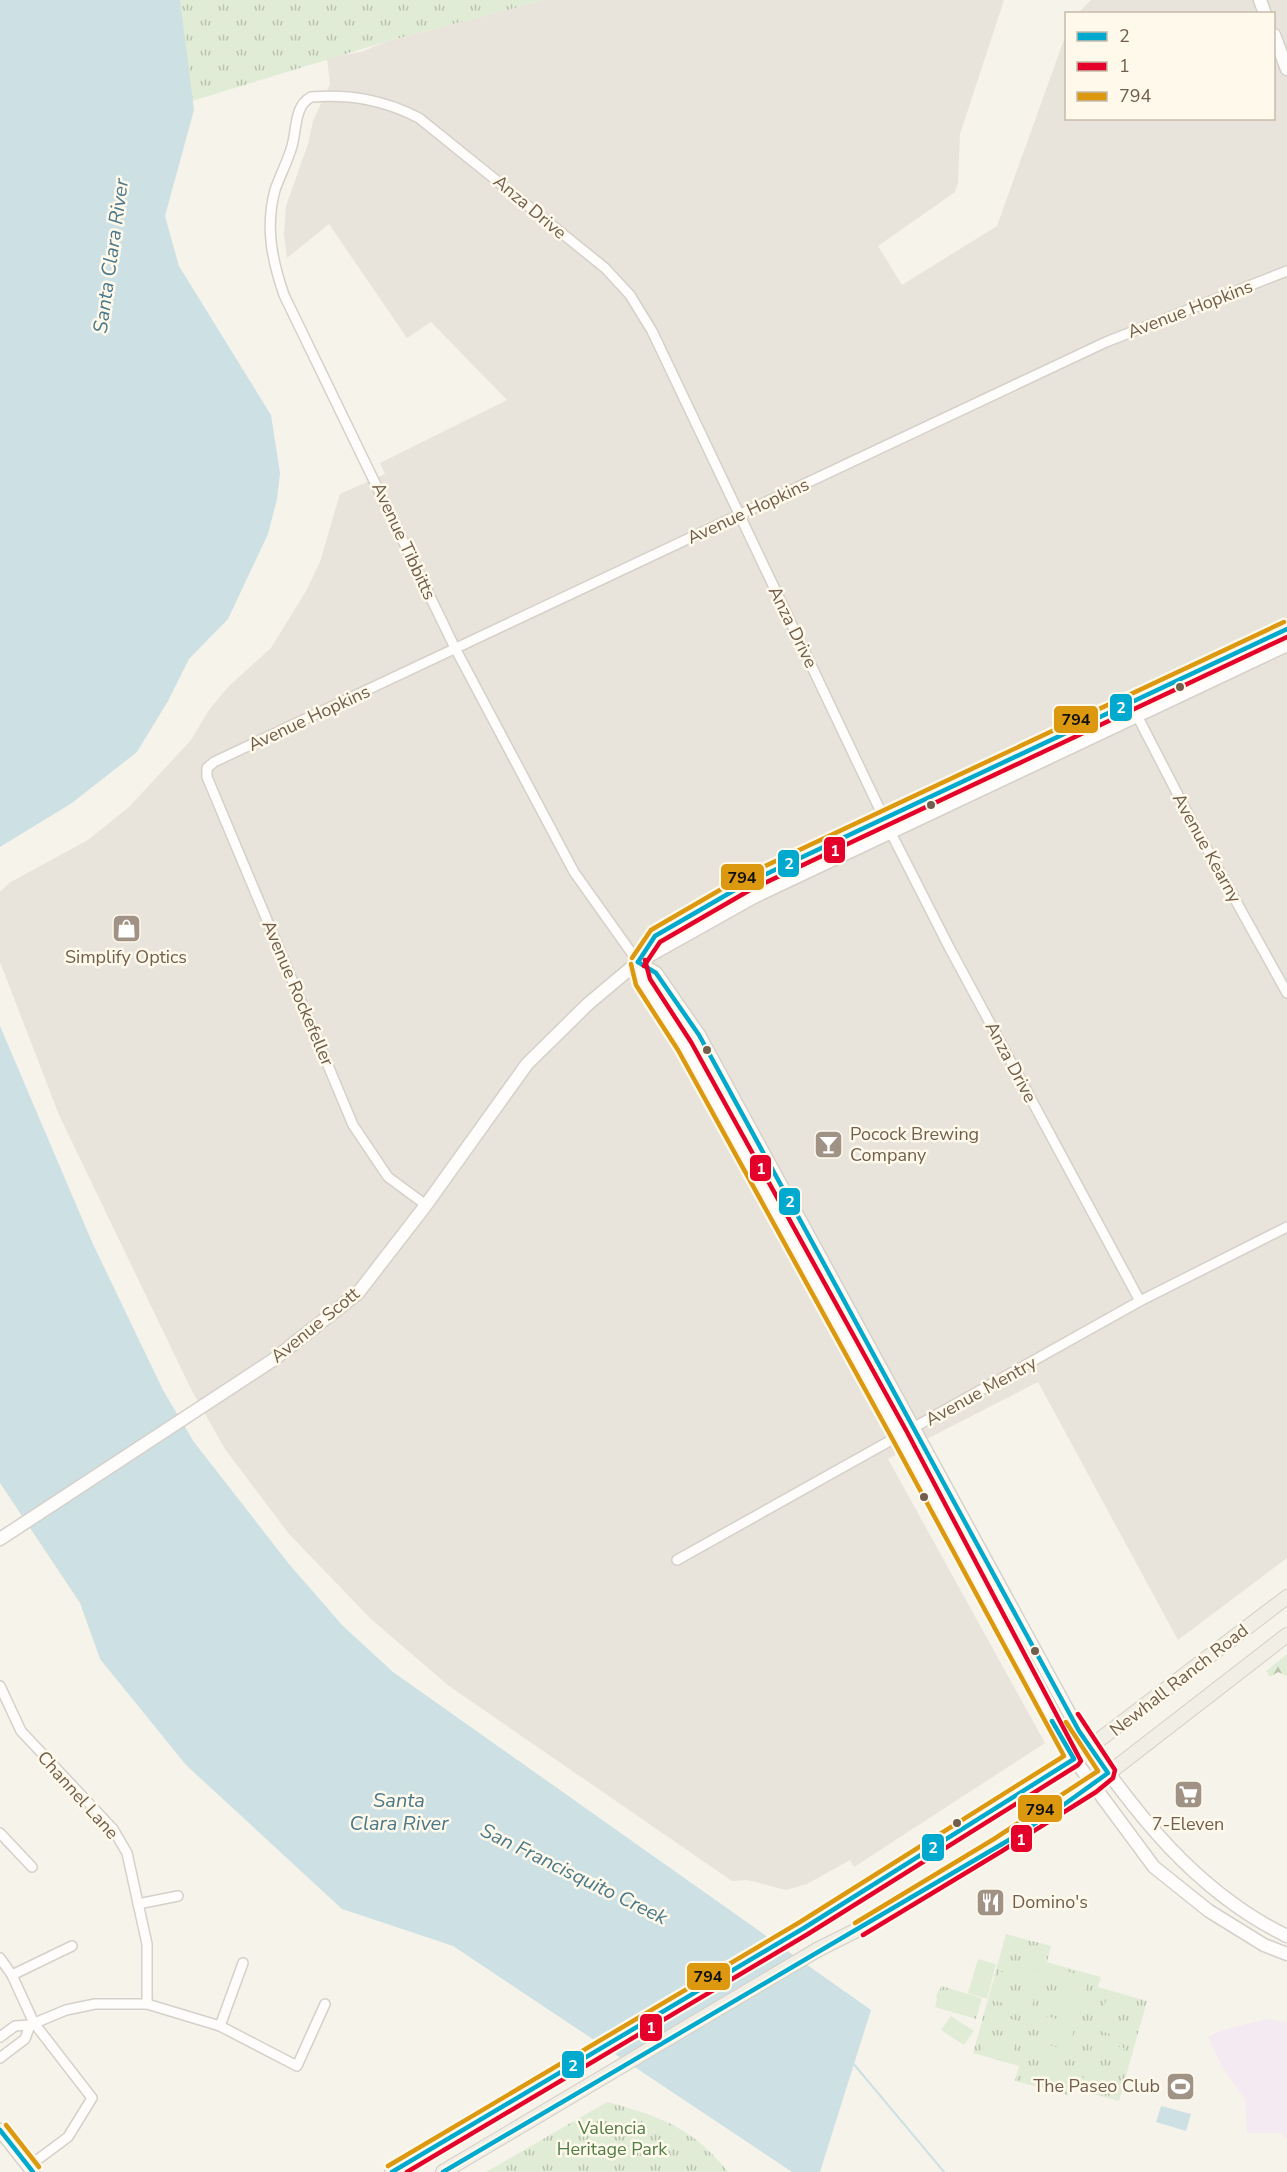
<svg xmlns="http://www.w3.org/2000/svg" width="1287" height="2172" viewBox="0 0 1287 2172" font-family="'Nunito Sans',sans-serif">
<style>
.industrial{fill:#e8e3db}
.education{fill:#f4eaf2}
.grass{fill:url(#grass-tufts)}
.forest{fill:url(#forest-firs)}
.garden{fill:#e1ecd6}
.water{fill:#cde1e5}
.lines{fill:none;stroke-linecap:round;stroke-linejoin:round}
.stream{stroke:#cde1e5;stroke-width:2}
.street-casing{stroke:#d5d0c9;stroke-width:12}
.secondary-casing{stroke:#d5d0c9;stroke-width:15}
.primary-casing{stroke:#d5cec6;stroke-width:16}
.street{stroke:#fefdfc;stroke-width:9}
.secondary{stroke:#fefdfc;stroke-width:12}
.primary{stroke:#f1eee6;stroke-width:14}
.bus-1-casing{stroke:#fef9eb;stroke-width:9}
.bus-2-casing{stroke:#fef9eb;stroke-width:9}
.bus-3-casing{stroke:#fef9eb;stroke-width:9}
.bus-1{stroke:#00a9ce;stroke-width:4.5}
.bus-2{stroke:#e4002b;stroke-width:4.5}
.bus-3{stroke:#dc980f;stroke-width:4.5}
.bus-dot{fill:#725e4c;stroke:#fef9eb;stroke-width:2}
.labels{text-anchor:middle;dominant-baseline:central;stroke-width:5;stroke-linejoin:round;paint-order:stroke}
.street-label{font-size:18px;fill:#725e4c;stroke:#fef9eb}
.poi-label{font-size:18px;fill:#725e4c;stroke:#fef9eb}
.park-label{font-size:18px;fill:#527d48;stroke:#fef9eb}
.water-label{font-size:20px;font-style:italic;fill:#4b788a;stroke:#fef9eb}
.line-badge{stroke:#fef9eb;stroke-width:2}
.badge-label{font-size:16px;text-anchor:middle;font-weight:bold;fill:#fff}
.pale-badge-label{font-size:16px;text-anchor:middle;font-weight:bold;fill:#111}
</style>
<defs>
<pattern id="grass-tufts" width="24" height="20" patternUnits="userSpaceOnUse" patternTransform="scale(1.5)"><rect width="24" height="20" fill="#e1ecd6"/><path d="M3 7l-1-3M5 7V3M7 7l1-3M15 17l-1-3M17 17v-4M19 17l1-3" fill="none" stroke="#bbc2b0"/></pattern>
<pattern id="forest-firs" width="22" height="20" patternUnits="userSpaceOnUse" patternTransform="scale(1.5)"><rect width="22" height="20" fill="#e1ecd6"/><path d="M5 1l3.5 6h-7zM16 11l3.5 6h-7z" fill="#bbc2b0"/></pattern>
</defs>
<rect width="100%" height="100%" fill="#f6f3eb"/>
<polygon class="industrial" points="545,0 1004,0 960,134 958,183 955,192 878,246 902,285 997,226 1066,34 1066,118 1274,118 1274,14 1078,13 1091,0 1287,0 1287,1558 1178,1640 1038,1382 888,1459 1045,1743 854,1867 850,1860 807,1884 786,1890 747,1880 732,1881 449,1686 371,1619 289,1534 225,1449 191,1389 59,1115 0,962 0,892 9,883 88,840 129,807 191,740 209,710 228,687 271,648 306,591 320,562 340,494 385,474 380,463 507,400 431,322 407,338 329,224 287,258 284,234 286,206 308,144 313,121 330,84 327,58 361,52 388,41"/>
<polygon class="education" points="1266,2019 1287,2022 1287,2138 1284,2138 1283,2133 1247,2133 1245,2100 1221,2065 1208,2037 1222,2030"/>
<g class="grass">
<polygon points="0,0 545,0 388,41 0,160"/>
<polygon points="1006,1934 1051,1946 1047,1962 1101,1977 1098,1987 1147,2001 1119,2101 1070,2088 1068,2095 1015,2081 1019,2066 973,2053"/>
<polygon points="941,1986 982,1998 976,2019 935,2007"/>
<path d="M607,2102c53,14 86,26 121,70h-242z"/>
</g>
<polygon class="forest" points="1287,1654 1287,1676 1278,1672 1270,1677 1266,1671"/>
<g class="garden">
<polygon points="1007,1942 1024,1947 1022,1955 1005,1950"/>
<polygon points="1030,1949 1047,1954 1045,1961 1028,1956"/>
<polygon points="978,1959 996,1964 987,1999 968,1993"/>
<polygon points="1002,1961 1019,1966 1016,1973 1000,1968"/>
<polygon points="1025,1967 1042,1972 1040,1980 1023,1975"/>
<polygon points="1059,1969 1089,1978 1085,1992 1055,1983"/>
<polygon points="999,1971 1016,1976 1014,1983 997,1978"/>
<polygon points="1022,1977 1039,1982 1037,1990 1020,1985"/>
<polygon points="999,1987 1029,1996 1029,1999 1034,2000 1031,2008 1026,2007 1025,2009 996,2001 996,1998 991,1996 994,1989 998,1990"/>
<polygon points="944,1989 974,1998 973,2001 978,2002 976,2010 971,2009 970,2011 940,2003 941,2000 936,1998 938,1991 943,1992"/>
<polygon points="1052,1993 1082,2001 1078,2015 1048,2007"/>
<polygon points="1108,1993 1137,2002 1133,2016 1104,2007"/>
<polygon points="992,2014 1022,2022 1018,2036 988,2027"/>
<polygon points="951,2016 974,2031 964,2045 941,2030"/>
<polygon points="1046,2016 1075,2024 1072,2038 1042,2030"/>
<polygon points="1101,2017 1131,2025 1127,2039 1097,2030"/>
<polygon points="985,2037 1015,2045 1011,2059 982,2051"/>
<polygon points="1094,2040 1124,2048 1120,2062 1090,2054"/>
<polygon points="1038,2042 1068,2050 1064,2064 1034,2056"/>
<polygon points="1032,2066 1061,2074 1057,2088 1028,2080"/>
<polygon points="1086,2069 1116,2077 1112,2091 1082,2082"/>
</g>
<g class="water">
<polygon points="0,0 180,0 194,110 165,216 179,266 271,415 280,473 277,499 268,534 228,619 189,659 168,701 137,752 72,803 0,847"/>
<polygon points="0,1026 92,1242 163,1390 194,1442 289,1564 343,1626 393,1672 871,2010 820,2172 792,2172 453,1946 342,1909 186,1765 100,1659 80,1603 0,1483"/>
<polygon points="1161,2106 1191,2114 1186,2131 1156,2122"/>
</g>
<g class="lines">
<polyline class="stream" points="852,2062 944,2172"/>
<defs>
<g id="street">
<polyline points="1130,702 1192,822 1287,993"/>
<path d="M638,962l-64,-90 -119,-224 -171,-353c-12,-35 -19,-68 -9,-105 5,-15 13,-29 17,-44 5,-17 2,-40 19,-49 40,-3 73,3 108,21l186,150 25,27 22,36 239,502 58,114 191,354"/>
<polyline points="426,1205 388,1177 353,1125 207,777 207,768 214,762 1106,342 1287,271"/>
<polyline points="677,1560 1140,1301 1287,1227"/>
<polyline points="0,1686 21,1731 113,1829 127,1853 147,1944 147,2004"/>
<polyline points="0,1833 32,1867"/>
<polyline points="138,1904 178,1896"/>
<polyline points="0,1958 12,1975 34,2023 92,2098 68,2137 29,2166"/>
<polyline points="12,1975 72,1946"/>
<polyline points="220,2026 243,1963"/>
<polyline points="0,2037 15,2026 30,2025 66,2010 95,2004 147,2004 220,2026 297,2066 325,2004"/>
<polyline points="0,2058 25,2039 30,2025"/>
</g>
<g id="secondary">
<polyline points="1260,0 1265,14"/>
<polyline points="1274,35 1287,69"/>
<polyline points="639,961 655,936 747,883 1287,629"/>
<polyline points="638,962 643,982 684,1046 735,1138 900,1436 1074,1759 1154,1867 1209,1911 1264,1945 1287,1954"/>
<path d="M638,962l18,11 43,62 380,696c55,81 117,161 208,205"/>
<polyline points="0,1539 273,1360 358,1293 426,1205 527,1064 588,1004 638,962 754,897 1287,645"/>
<polyline points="0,2130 33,2172"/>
</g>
<g id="primary">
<polyline points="392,2172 804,1928 1074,1759 1287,1597"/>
<polyline points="443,2172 817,1950 859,1929 1092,1786 1287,1635"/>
</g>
</defs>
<use href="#street" class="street-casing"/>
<use href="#secondary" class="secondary-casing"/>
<use href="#primary" class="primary-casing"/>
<use href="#street" class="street"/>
<use href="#secondary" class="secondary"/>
<use href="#primary" class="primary"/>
<defs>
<g id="bus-1">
<polyline points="638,962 655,936 747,883 1287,629"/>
<polyline points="0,2130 33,2172"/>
<polyline points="392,2172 804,1928 1074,1759 1052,1721"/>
<polyline points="443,2172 1014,1837 1062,1806 1108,1773 1079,1731 699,1035 656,973 638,962"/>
</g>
<g id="bus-2">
<polyline points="644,966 660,942 750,890 1287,637"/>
<polyline points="863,1935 1002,1851 1096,1792 1113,1778 1115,1770 1078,1714"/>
<polyline points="407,2172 808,1934 1078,1765 1081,1761 907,1432 691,1042 650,979 645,960"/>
</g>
<g id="bus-3">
<polyline points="632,958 651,930 744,876 1284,622"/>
<polyline points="855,1923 994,1839 1098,1771 1066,1722"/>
<polyline points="6,2125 39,2167"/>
<polyline points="388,2166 800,1922 1064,1756 893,1440 678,1050 636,985 631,964"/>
</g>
</defs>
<use href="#bus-1" class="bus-1-casing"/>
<use href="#bus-2" class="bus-2-casing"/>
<use href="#bus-3" class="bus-3-casing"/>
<use href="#bus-1" class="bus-1"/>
<use href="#bus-2" class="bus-2"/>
<use href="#bus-3" class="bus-3"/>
</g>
<defs>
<symbol id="shop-square" viewBox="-11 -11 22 22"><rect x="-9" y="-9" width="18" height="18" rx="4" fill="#a09284" stroke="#fef9eb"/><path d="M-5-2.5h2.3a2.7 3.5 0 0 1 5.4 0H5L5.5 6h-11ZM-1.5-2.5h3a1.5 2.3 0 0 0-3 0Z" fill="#fff"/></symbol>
<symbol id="bar-square" viewBox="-11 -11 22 22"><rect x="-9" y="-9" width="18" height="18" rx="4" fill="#a09284" stroke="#fef9eb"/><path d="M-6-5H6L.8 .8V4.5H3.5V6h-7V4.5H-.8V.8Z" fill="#fff"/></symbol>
<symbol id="supermarket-square" viewBox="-11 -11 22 22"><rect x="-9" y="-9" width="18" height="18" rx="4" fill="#a09284" stroke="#fef9eb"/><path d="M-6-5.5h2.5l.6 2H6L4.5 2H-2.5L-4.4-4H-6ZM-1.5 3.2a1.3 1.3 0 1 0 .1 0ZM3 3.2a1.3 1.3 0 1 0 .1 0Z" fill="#fff"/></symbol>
<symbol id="restaurant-square" viewBox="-11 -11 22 22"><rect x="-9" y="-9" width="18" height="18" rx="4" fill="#a09284" stroke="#fef9eb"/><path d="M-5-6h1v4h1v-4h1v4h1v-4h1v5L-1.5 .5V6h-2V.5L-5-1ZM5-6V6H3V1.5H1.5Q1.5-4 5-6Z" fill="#fff"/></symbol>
<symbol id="stadium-square" viewBox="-11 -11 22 22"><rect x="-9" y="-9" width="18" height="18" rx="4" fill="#a09284" stroke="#fef9eb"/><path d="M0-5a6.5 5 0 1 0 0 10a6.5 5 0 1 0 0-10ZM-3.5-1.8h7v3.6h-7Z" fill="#fff"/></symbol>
</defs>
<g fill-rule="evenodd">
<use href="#shop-square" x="110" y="912" width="33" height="33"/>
<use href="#bar-square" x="812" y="1128" width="33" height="33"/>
<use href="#supermarket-square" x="1172" y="1778" width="33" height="33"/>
<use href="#restaurant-square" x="974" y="1886" width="33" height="33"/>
<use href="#stadium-square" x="1164" y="2070" width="33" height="33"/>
</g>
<g class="bus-dot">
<circle cx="1180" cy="687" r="5"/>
<circle cx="931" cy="805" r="5"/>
<circle cx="707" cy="1050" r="5"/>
<circle cx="924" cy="1497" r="5"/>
<circle cx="1035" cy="1651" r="5"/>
<circle cx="957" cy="1823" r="5"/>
</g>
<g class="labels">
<g class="street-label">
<text transform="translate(530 207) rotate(40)">Anza Drive</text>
<text transform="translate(1190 309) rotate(-21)">Avenue Hopkins</text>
<text transform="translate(748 511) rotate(-25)">Avenue Hopkins</text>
<text transform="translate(404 541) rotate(65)">Avenue Tibbitts</text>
<text transform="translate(793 627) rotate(64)">Anza Drive</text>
<text transform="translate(309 718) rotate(-25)">Avenue Hopkins</text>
<text transform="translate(1207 848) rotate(61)">Avenue Kearny</text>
<text transform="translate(298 993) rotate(67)">Avenue Rockefeller</text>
<text transform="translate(1011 1062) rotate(62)">Anza Drive</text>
<text transform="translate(315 1325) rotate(-39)">Avenue Scott</text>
<text transform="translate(981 1391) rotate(-29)">Avenue Mentry</text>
<text transform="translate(1179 1680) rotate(-38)">Newhall Ranch Road</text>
<text transform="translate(78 1795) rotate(48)">Channel Lane</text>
</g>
<g class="poi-label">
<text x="126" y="957">Simplify Optics</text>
<text x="850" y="1134" text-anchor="start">Pocock Brewing<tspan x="850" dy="21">Company</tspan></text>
<text x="1188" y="1824">7-Eleven</text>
<text x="1012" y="1902" text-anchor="start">Domino's</text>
<text x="1160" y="2086" text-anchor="end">The Paseo Club</text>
</g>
<g class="park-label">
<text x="612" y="2128">Valencia<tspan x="612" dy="21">Heritage Park</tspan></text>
</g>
<g class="water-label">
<text transform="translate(111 256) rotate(-82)">Santa Clara River</text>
<text x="399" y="1800">Santa<tspan x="399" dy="23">Clara River</tspan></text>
<text transform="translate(574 1874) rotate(26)">San Francisquito Creek</text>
</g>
</g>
<g class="line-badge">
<rect x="1109" y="693" width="24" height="29" rx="6" fill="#00a9ce"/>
<rect x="1053" y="705" width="46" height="29" rx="6" fill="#dc980f"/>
<rect x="823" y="836" width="23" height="28" rx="6" fill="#e4002b"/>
<rect x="777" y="849" width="23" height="29" rx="6" fill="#00a9ce"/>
<rect x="720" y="863" width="45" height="28" rx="6" fill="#dc980f"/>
<rect x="749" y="1154" width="23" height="28" rx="6" fill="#e4002b"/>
<rect x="778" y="1187" width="23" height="29" rx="6" fill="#00a9ce"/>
<rect x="1017" y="1794" width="46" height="29" rx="6" fill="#dc980f"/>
<rect x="1010" y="1824" width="23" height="29" rx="6" fill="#e4002b"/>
<rect x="921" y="1833" width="24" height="29" rx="6" fill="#00a9ce"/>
<rect x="686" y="1962" width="45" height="29" rx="6" fill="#dc980f"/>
<rect x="639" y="2013" width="24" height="29" rx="6" fill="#e4002b"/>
<rect x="561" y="2050" width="24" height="29" rx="6" fill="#00a9ce"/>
</g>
<g class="badge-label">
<text x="1121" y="713">2</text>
<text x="835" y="856">1</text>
<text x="789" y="869">2</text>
<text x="761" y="1174">1</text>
<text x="790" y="1207">2</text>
<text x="1021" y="1845">1</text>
<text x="933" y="1853">2</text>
<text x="651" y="2033">1</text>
<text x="573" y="2071">2</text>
</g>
<g class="pale-badge-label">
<text x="1076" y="725">794</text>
<text x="742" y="883">794</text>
<text x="1040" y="1815">794</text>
<text x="708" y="1982">794</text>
</g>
<rect x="1065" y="12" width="210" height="108" fill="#fef9eb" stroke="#c6bbab" stroke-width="1.5"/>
<rect x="1077" y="32" width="30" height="9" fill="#00a9ce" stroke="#c6bbab" stroke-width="1.5"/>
<text x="1119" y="42" font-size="18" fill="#725e4c">2</text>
<rect x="1077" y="62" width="30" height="9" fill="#e4002b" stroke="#c6bbab" stroke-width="1.5"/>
<text x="1119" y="72" font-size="18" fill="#725e4c">1</text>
<rect x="1077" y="92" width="30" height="9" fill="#dc980f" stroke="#c6bbab" stroke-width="1.5"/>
<text x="1119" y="102" font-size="18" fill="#725e4c">794</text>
</svg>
